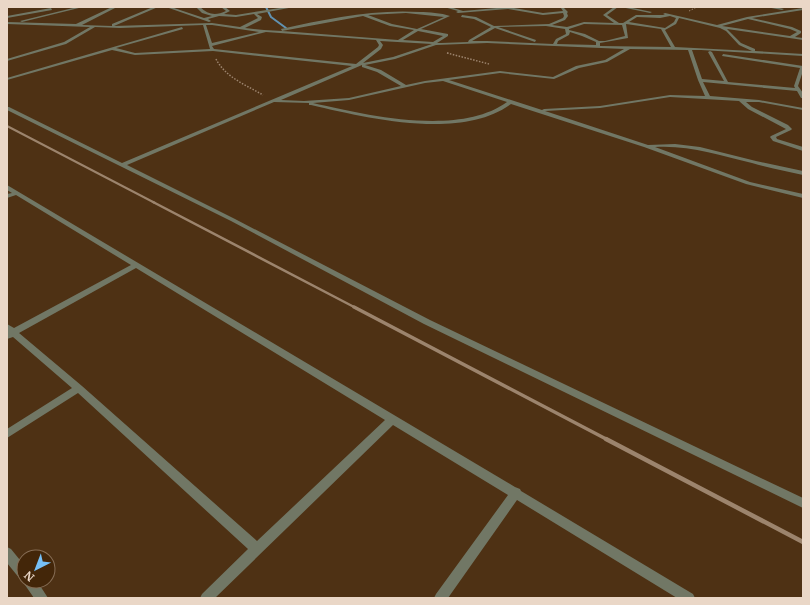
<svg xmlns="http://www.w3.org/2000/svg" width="810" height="605" viewBox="0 0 810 605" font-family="Merriweather,serif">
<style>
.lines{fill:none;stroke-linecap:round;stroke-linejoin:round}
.stream{stroke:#6192b1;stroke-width:2}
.path-far1{stroke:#9c846e;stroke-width:1;stroke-dasharray:1.5 1.5;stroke-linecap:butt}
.path{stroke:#9c846e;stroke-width:1.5;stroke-dasharray:1.5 1.5;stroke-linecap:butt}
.minor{fill:#717765;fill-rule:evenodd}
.rail-far3{stroke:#9c846d;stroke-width:2}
.rail-far2{stroke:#9c846d;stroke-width:2.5}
.rail-far1{stroke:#9c846d;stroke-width:3.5}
.rail{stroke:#9c846d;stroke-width:4.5}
</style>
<rect width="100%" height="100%" fill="#4e3114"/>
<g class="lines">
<polyline class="stream" points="266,7 271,17 286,28"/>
<g class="path-far1">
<polyline points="689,11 697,7"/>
<polyline points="447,53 449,53"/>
</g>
<g class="path">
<polyline points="447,53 489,64"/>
<path d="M216,59c9,18 30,26 47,36"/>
</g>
<g class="minor">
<polygon points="77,7 83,7 22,22 20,21"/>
<path d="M112,7h5l-35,18 30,1v-2l41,-17h5l-44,19 98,-3 28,4 18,-9 -4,-4 -18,3 -17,-1 -11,3 3,2 -2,1 -43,-15h5l33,11 8,-2 -10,-3 -6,-6h4c8,8 16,9 26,4l-5,-4h4l5,4 -6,3 12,1 50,-8h8l-37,7 5,3 -1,3 -16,8 19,2 18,1 -1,-2c45,-10 92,-20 139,-17 9,0 21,1 30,4l-29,13 27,5v2l-11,7h4l27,-1 1,-2 22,-13 -17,-8 -13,-2 1,-2 14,2 18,9 55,-2 14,-6 1,-2 -1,-3 -20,2 -35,-6 -50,4 -2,-1 2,-1 -14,-4h6l13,4 45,-4 35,6 20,-2 -2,-3 2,-1 5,5 -1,1 1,3 -3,4 -13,5 15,2 17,-5 30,1 -11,-8 11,-8h4l-11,8 12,8h4l13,-8h29l-2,-1 2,-1 52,12 30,-8 56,-9v2l-51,8 40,9 9,4v2l-6,4 8,1v2l-76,-11 14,14 14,6v2l48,3v2l-102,-6h-9l10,29 22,2 -16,-29 2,-1 2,1 16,30 67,6 -1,-2 6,-18 -78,-12 1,-2 80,12v5l-5,15 5,7v5h-2l-4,-7 -94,-9 7,14 49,4 44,8v2l-44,-8h-13l6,5 36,18 4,4 -1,1 -15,7 1,2 26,8v4l-30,-10 -3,-4 1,-1 15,-7 -38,-20 -9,-8 -69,-4 -70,11 -55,3 103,34 27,-1 25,3 56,14 47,10v4c-17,-4 -34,-7 -51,-12 -33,-8 -63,-18 -97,-16l95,35 53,12v4l-57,-14 -102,-37 -133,-43c-50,37 -144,14 -200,1h-2v-2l-35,-1 -147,63 108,54 195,101 373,178v10l-379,-184 -193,-103 -224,-111v-3h2l113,56 230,-97 -139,-15 -78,4 -23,-5 -105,30v-2l175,-51 1,2 -67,19 19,5 75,-4 -7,-24 -83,3 -25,-1 -29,17 -59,17v-2l57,-17 26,-15 -83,-3v-2l69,2zM406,13l38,4 -27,12 -25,-5 -24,-9zM363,16l27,10 24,4 -16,10 -116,-9zM670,16l6,2 -2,4 -9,6 -36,-6 8,-5 23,1zM679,18l41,10 6,3 13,14 13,6 -77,-4 -10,-17 11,-6zM748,19l42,10 7,3 -7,4 -68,-10zM584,24l38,1 3,11 -20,5h-6l-14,-7 -16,-4v-1zM626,24l35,5 10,18 -71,-1v-3l28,-5zM206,25h6l47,7 -47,11zM546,26l19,3 1,5 -10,5 -3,5 -66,-3h-15l23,-13 40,14 1,-2 -38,-13zM418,31l25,5 -10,6 -30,-2zM266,32l110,8 3,5 -1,2 -22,17 -142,-15 -2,-3zM570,32l12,4 14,6v3l-39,-1 1,-3 11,-6zM380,41l52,3 -39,13 -30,6 18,-14 2,-4zM487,43l137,6 -19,11 -29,6 -23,11 -53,-6 -75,10 -19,4 -25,-15 -16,-5 30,-6 41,-14zM630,49l58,1 10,30 7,16 -35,-1 -70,11 -56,3 -2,1 -93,-30 51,-7 54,6 25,-11 28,-6zM362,65v2l15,5 24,14 -52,12 -45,3 -23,-1zM443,81l64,21c-48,35 -141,13 -194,1l36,-3 76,-17z"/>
<polygon points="621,7 628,7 652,12 650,13"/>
<polygon points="766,7 775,7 784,9 782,10"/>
<polygon points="51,8 52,10 7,18 7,16"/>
<path d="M7,185l508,302 5,2 1,2 172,103 2,4h-18l-160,-98 -69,98h-14l2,-4 72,-99 -115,-70 -178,173h-15l2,-4 46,-45 -170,-156 -71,45v-9l65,-41 -59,-51 -6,2v-15l7,4 117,-63 -115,-70 -9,3v-4l5,-1 -5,-3zM136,268l249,152 -128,121 -175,-155 -63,-53z"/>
<polygon points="7,547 11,549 24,565 24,581 37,581 48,598 34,598 25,585 23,581 20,579 7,563"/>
</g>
<polyline class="rail-far3" points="7,126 155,203"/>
<polyline class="rail-far2" points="153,202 356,308"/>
<polyline class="rail-far1" points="354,307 608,440"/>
<polyline class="rail" points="606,439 803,542"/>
</g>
<rect width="810" height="605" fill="none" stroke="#ead7c7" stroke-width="16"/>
<g transform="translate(36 569) rotate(222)"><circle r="19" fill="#432609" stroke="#866d55"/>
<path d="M0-3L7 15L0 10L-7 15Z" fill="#76c0f7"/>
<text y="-6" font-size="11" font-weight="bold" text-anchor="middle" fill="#ead7c7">N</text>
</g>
</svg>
